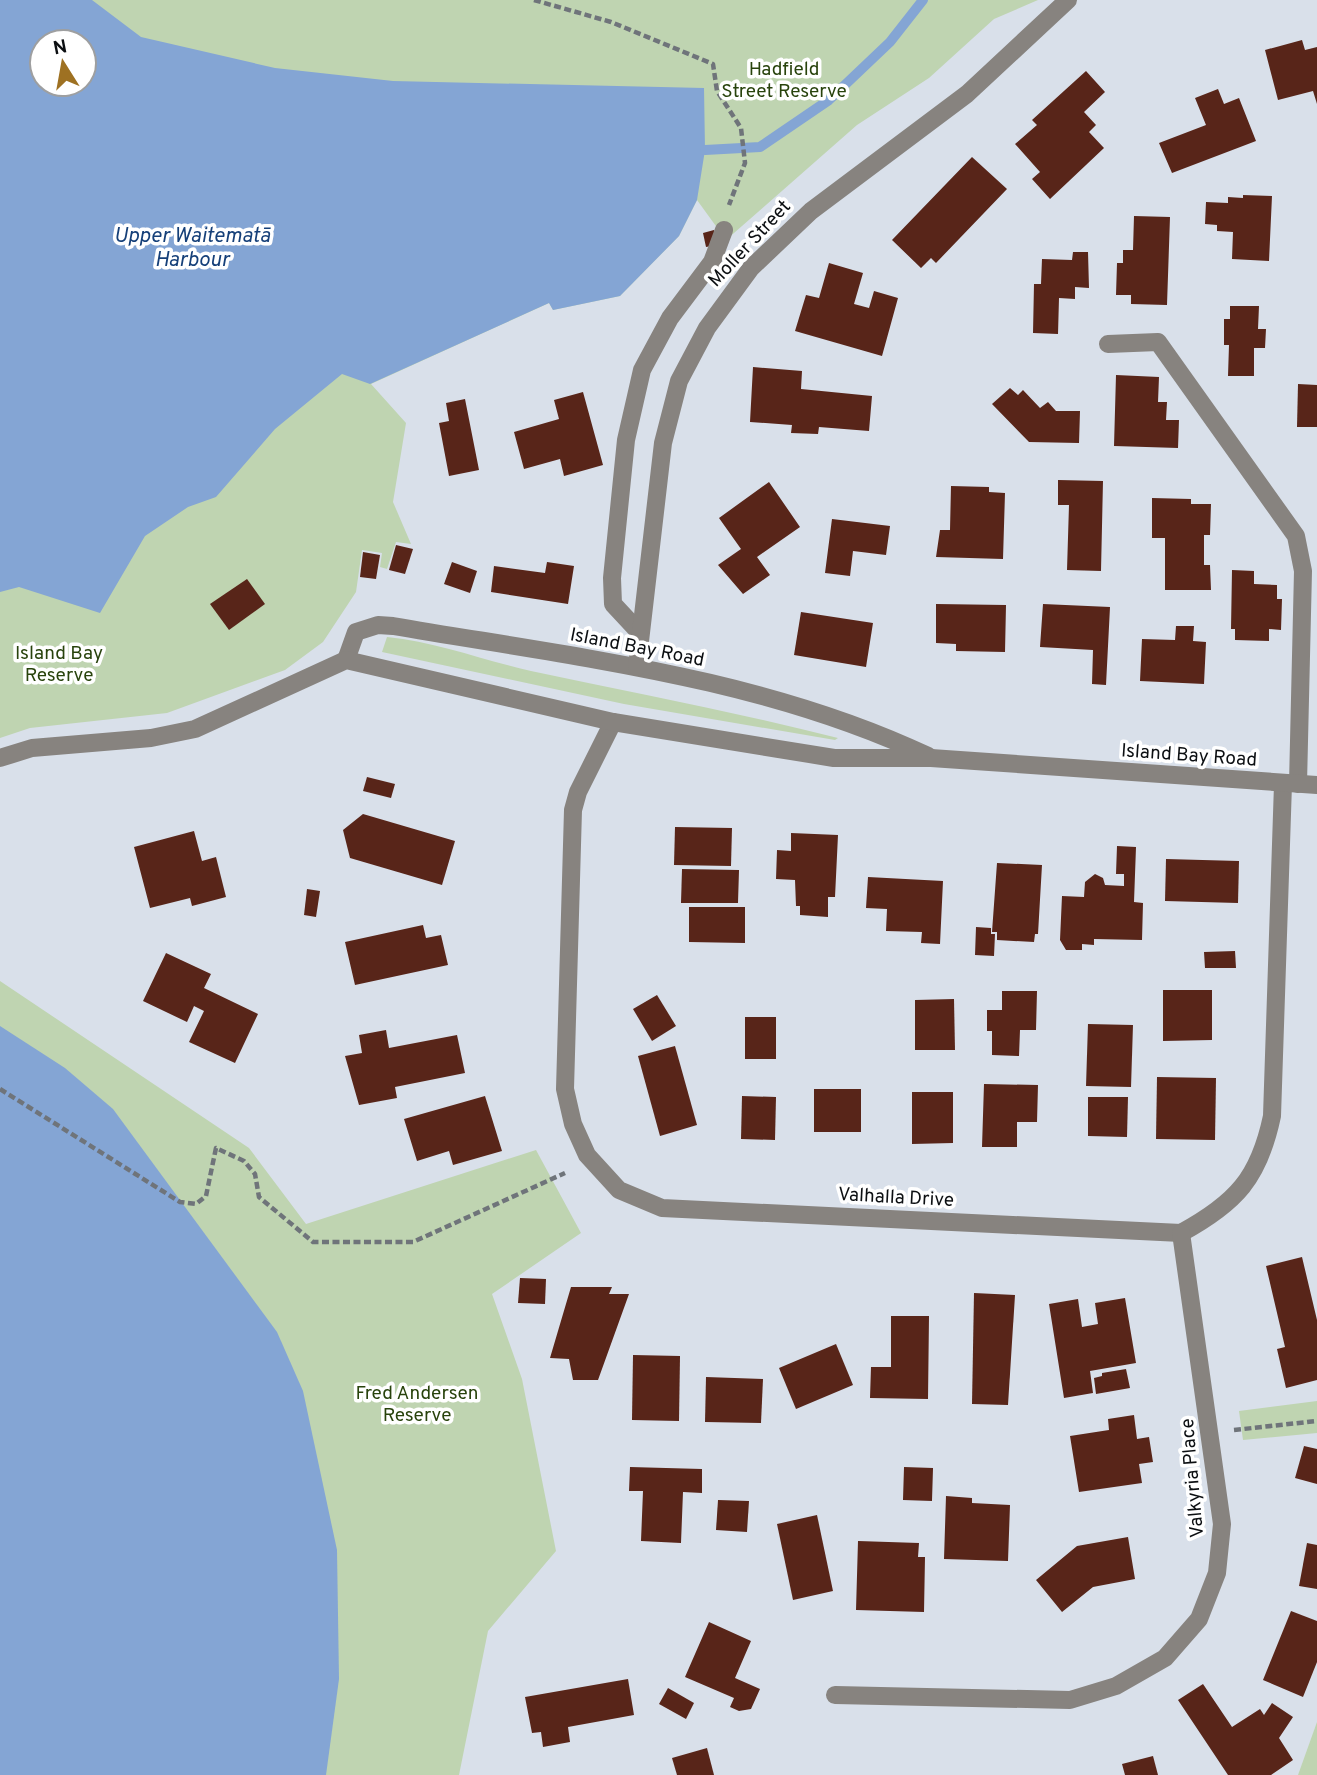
<svg xmlns="http://www.w3.org/2000/svg" width="1317" height="1775" viewBox="0 0 1317 1775" font-family="Overpass,sans-serif">
<style>
.green{fill:#bfd4b1;fill-rule:evenodd}
.water{fill:#84a5d4;fill-rule:evenodd}
.lines{fill:none;stroke-linecap:round;stroke-linejoin:round}
.stream{stroke:#84a5d4;stroke-width:10}
.building{fill:#582519}
.path{stroke:#6f747a;stroke-width:4.5;stroke-dasharray:7 3.5;stroke-linecap:butt}
.minor{stroke:#87837f;stroke-width:18}
.labels{text-anchor:middle;dominant-baseline:central;stroke-width:7;stroke-linejoin:round;paint-order:stroke}
.park-label{font-size:19px;fill:#28430c;stroke:#fff}
.street-label{font-size:19px;fill:#0c0f12;stroke:#fff}
.water-label{font-size:21px;font-style:italic;fill:#164079;stroke:#fff}
</style>
<rect width="100%" height="100%" fill="#d9e0ea"/>
<g class="green">
<path d="M0,0h1038l-44,19 -65,59 -72,47 -131,115 -29,-40 -18,36 -59,60 -67,14 -4,-7 -178,81 35,39 -13,79 18,42 -15,-2 -9,27 -7,-2 2,-14 -20,-3 -6,42 -33,50 -38,28 -118,43 -137,15 -30,10zM42,42h42v42h-42z"/>
<path d="M387,637c50,5 95,23 144,34 103,22 206,41 307,67l-3,2 -211,-36 -242,-52z"/>
<polygon points="0,981 249,1148 306,1224 536,1150 581,1233 492,1294 522,1379 556,1551 488,1631 459,1775 93,1775 0,1340"/>
<polygon points="1317,1401 1317,1433 1243,1440 1239,1411"/>
<polygon points="1317,1722 1317,1775 1298,1775"/>
</g>
<g class="water">
<path d="M0,0h92l49,37 134,31 118,13 311,7 1,62 -8,50 -18,36 -59,60 -67,14 -4,-7 -179,81 -28,-10 -67,55 -59,68 -28,10 -43,29 -45,77 -81,-26 -19,5zM42,42h42v42h-42z"/>
<polygon points="0,1026 65,1068 113,1109 277,1332 303,1391 337,1550 339,1679 326,1775 0,1775"/>
</g>
<g class="lines">
<polyline class="stream" points="705,150 760,147 829,100 890,42 923,0"/>
</g>
<g class="building">
<polygon points="1302,40 1305,50 1317,47 1317,104 1313,91 1278,100 1265,50"/>
<polygon points="1086,71 1105,92 1084,112 1096,125 1089,132 1104,148 1050,199 1032,179 1040,172 1015,144 1037,125 1032,120"/>
<polygon points="1218,89 1224,104 1239,98 1256,141 1172,173 1159,143 1206,125 1195,98"/>
<polygon points="972,157 1007,189 936,263 931,258 921,268 892,240"/>
<polygon points="1243,195 1272,196 1269,261 1232,259 1233,232 1217,231 1217,225 1205,224 1206,202 1228,203 1228,197 1243,198"/>
<polygon points="1134,216 1170,217 1167,305 1131,304 1131,295 1116,295 1117,263 1123,263 1123,250 1133,250"/>
<polygon points="714,230 717,245 706,247 703,233"/>
<polygon points="1073,252 1088,252 1089,288 1075,287 1075,299 1059,298 1058,334 1033,333 1034,284 1041,284 1042,259 1072,260"/>
<polygon points="829,263 863,273 854,304 869,308 874,291 898,298 882,356 795,331 806,295 819,298"/>
<polygon points="1230,306 1259,306 1258,329 1266,329 1265,348 1254,348 1254,376 1228,376 1229,345 1224,345 1224,319 1230,319"/>
<polygon points="753,367 802,371 801,389 872,396 869,431 819,427 818,434 791,433 792,425 750,422"/>
<polygon points="1116,375 1159,377 1158,402 1167,402 1166,420 1179,420 1178,448 1114,446"/>
<polygon points="1298,384 1317,385 1317,427 1297,427"/>
<polygon points="1010,388 1018,395 1023,390 1040,408 1048,402 1056,411 1080,411 1079,443 1029,442 992,404"/>
<polygon points="583,392 603,465 564,476 560,459 524,469 514,432 559,419 554,400"/>
<polygon points="465,399 479,470 449,476 439,423 449,421 446,403"/>
<polygon points="1058,480 1103,481 1101,571 1067,570 1069,505 1058,505"/>
<polygon points="769,482 800,527 757,557 770,575 743,594 718,565 741,549 719,518"/>
<polygon points="951,486 989,487 989,492 1005,493 1003,559 936,557 940,530 950,530"/>
<polygon points="1152,498 1191,499 1191,504 1211,504 1210,535 1204,535 1204,565 1210,565 1211,590 1165,590 1165,538 1152,538"/>
<polygon points="832,519 890,526 886,555 853,551 850,576 825,573"/>
<polygon points="396,545 413,549 405,574 389,570"/>
<polygon points="363,552 380,555 376,579 360,577"/>
<polygon points="452,562 477,571 470,593 444,584"/>
<polygon points="547,562 574,566 568,604 491,592 494,566 545,573"/>
<polygon points="1232,570 1254,571 1254,584 1277,585 1277,599 1282,599 1281,630 1269,629 1269,641 1235,640 1235,629 1231,629"/>
<polygon points="247,579 265,604 229,630 210,604"/>
<polygon points="936,604 1006,605 1005,652 956,651 956,644 936,643"/>
<polygon points="1043,604 1110,607 1106,685 1092,684 1093,650 1040,647"/>
<polygon points="801,612 873,623 866,667 794,655"/>
<polygon points="1176,626 1194,626 1193,641 1206,642 1204,684 1140,681 1142,639 1175,640"/>
<polygon points="367,777 395,784 391,798 363,791"/>
<polygon points="363,814 455,841 442,885 350,858 343,830"/>
<polygon points="675,827 732,828 731,866 674,865"/>
<polygon points="194,831 202,861 216,857 226,897 192,906 190,898 150,908 134,847"/>
<polygon points="791,833 838,835 835,897 828,897 828,917 800,915 800,906 796,906 795,880 776,879 777,850 791,851"/>
<polygon points="1117,846 1136,847 1134,902 1143,903 1142,940 1094,939 1094,945 1082,944 1082,950 1066,950 1060,940 1062,896 1084,897 1085,882 1095,874 1103,878 1105,885 1124,886 1124,874 1116,874"/>
<polygon points="1166,859 1239,861 1238,903 1165,901"/>
<polygon points="997,863 1042,865 1038,934 1035,934 1034,942 997,940 997,932 992,932"/>
<polygon points="682,869 739,870 738,903 681,903"/>
<polygon points="868,877 943,881 940,944 921,943 922,932 886,931 887,909 866,908"/>
<polygon points="307,889 320,891 316,917 304,915"/>
<polygon points="689,907 745,907 745,943 689,942"/>
<polygon points="423,925 426,938 441,935 448,965 355,985 345,942"/>
<polygon points="976,927 991,928 991,934 995,934 994,956 975,955"/>
<polygon points="1235,951 1236,968 1205,968 1204,952"/>
<polygon points="166,953 211,974 204,988 258,1014 235,1063 189,1042 204,1011 194,1006 187,1022 143,1001"/>
<polygon points="1163,990 1212,990 1212,1040 1163,1041"/>
<polygon points="1002,991 1037,991 1036,1030 1020,1030 1019,1056 992,1055 992,1031 987,1031 987,1010 1002,1010"/>
<polygon points="657,995 676,1026 652,1041 633,1009"/>
<polygon points="954,999 955,1050 915,1050 915,1000"/>
<rect x="745" y="1017" width="31" height="42"/>
<polygon points="1088,1024 1133,1025 1131,1087 1086,1086"/>
<polygon points="386,1030 389,1048 457,1035 465,1073 395,1087 397,1098 359,1105 345,1056 362,1053 359,1035"/>
<polygon points="675,1046 697,1125 660,1136 638,1056"/>
<polygon points="1157,1077 1216,1078 1215,1140 1156,1139"/>
<polygon points="984,1084 1038,1085 1037,1122 1017,1122 1017,1147 982,1147"/>
<rect x="814" y="1089" width="47" height="43"/>
<polygon points="912,1092 953,1092 953,1143 912,1144"/>
<polygon points="485,1096 502,1151 453,1165 449,1151 417,1161 404,1119"/>
<polygon points="742,1096 776,1097 775,1140 741,1139"/>
<polygon points="1088,1097 1128,1097 1127,1137 1088,1136"/>
<polygon points="1302,1257 1317,1320 1317,1380 1286,1388 1277,1349 1285,1347 1266,1266"/>
<polygon points="520,1278 546,1279 545,1304 518,1303"/>
<polygon points="571,1287 612,1287 609,1294 629,1294 598,1380 573,1380 569,1359 550,1358"/>
<polygon points="974,1293 1015,1295 1008,1405 972,1404"/>
<polygon points="1125,1298 1136,1363 1090,1371 1093,1393 1064,1398 1049,1304 1078,1299 1082,1327 1098,1324 1095,1303"/>
<polygon points="891,1316 929,1316 928,1399 870,1398 871,1367 891,1367"/>
<polygon points="836,1344 853,1385 796,1409 779,1368"/>
<polygon points="633,1355 680,1356 679,1421 632,1420"/>
<polygon points="1126,1369 1130,1388 1096,1394 1094,1378 1102,1376 1102,1373"/>
<polygon points="706,1377 763,1379 761,1423 705,1422"/>
<polygon points="1134,1415 1137,1439 1149,1437 1153,1462 1139,1464 1142,1483 1079,1492 1070,1436 1109,1430 1108,1419"/>
<polygon points="1304,1446 1317,1449 1317,1484 1295,1478"/>
<polygon points="630,1467 702,1469 702,1493 683,1492 681,1543 641,1541 643,1491 629,1491"/>
<polygon points="904,1467 933,1468 932,1501 903,1500"/>
<polygon points="946,1496 972,1498 972,1503 1010,1505 1008,1561 944,1559"/>
<polygon points="718,1500 749,1501 747,1532 716,1530"/>
<polygon points="817,1515 833,1591 793,1600 777,1524"/>
<polygon points="1128,1537 1135,1579 1093,1587 1062,1612 1036,1580 1077,1546"/>
<polygon points="858,1541 919,1543 918,1557 925,1557 924,1612 856,1610"/>
<polygon points="1307,1543 1317,1545 1317,1589 1299,1586"/>
<polygon points="1291,1611 1317,1621 1317,1662 1303,1697 1263,1680"/>
<polygon points="709,1622 751,1641 735,1678 760,1689 751,1709 739,1711 730,1707 734,1698 685,1677"/>
<polygon points="628,1679 634,1715 568,1727 570,1742 543,1747 541,1732 532,1733 525,1697"/>
<polygon points="1203,1684 1232,1727 1260,1709 1264,1715 1272,1703 1293,1717 1279,1738 1293,1760 1271,1775 1228,1775 1178,1700"/>
<polygon points="668,1688 694,1703 686,1719 659,1704"/>
<polygon points="707,1748 714,1775 677,1775 672,1758"/>
<polygon points="1153,1756 1158,1775 1125,1775 1122,1764"/>
</g>
<g class="lines">
<g class="path">
<polyline points="534,0 611,22 713,64 717,91 741,128 745,163 729,205"/>
<polyline points="0,1089 180,1202 196,1204 206,1196 216,1148 244,1161 255,1174 259,1197 313,1242 413,1242 565,1173"/>
<polyline points="1234,1430 1317,1421"/>
</g>
<g class="minor">
<polyline points="1108,344 1158,342 1296,536 1303,571 1298,784"/>
<polyline points="640,633 613,604 612,578 626,440 642,370 670,318 712,262 724,230"/>
<path d="M346,660l10,-28 22,-7 15,1c180,31 368,51 535,130"/>
<polyline points="637,667 663,443 679,381 707,328 751,268 811,211 967,94 1068,0"/>
<path d="M613,722l-35,70 -5,18 -8,279 8,35 14,31 32,35 43,18 519,25c55,-30 78,-55 91,-117l11,-332"/>
<polyline points="0,758 32,748 151,738 195,729 346,660 613,722 834,758 931,758 1317,785"/>
<polyline points="835,1695 1070,1700 1116,1686 1165,1658 1199,1619 1217,1573 1222,1524 1181,1233"/>
</g>
</g>
<g class="labels">
<g class="park-label">
<text x="784" y="70">Hadfield<tspan x="784" dy="22">Street Reserve</tspan></text>
<text x="59" y="654">Island Bay<tspan x="59" dy="22">Reserve</tspan></text>
<text x="417" y="1394">Fred Andersen<tspan x="417" dy="22">Reserve</tspan></text>
</g>
<g class="street-label">
<text transform="translate(750 244) rotate(-47)">Moller Street</text>
<text transform="translate(637 648) rotate(11)">Island Bay Road</text>
<text transform="translate(1189 756) rotate(4)">Island Bay Road</text>
<text transform="translate(896 1198) rotate(3)">Valhalla Drive</text>
<text transform="translate(1193 1478) rotate(-95)">Valkyria Place</text>
</g>
<g class="water-label">
<text x="192" y="236">Upper Waitematā<tspan x="192" dy="24">Harbour</tspan></text>
</g>
</g>
<g transform="translate(63 63) rotate(349)"><circle r="33" fill="#ffffff" stroke="#9e9fa0" stroke-width="2"/>
<path d="M0-5L12 26L0 18L-12 26Z" fill="#9e7122"/>
<text y="-10" font-size="19" font-weight="bold" text-anchor="middle" fill="#0c0f12">N</text>
</g>
</svg>
